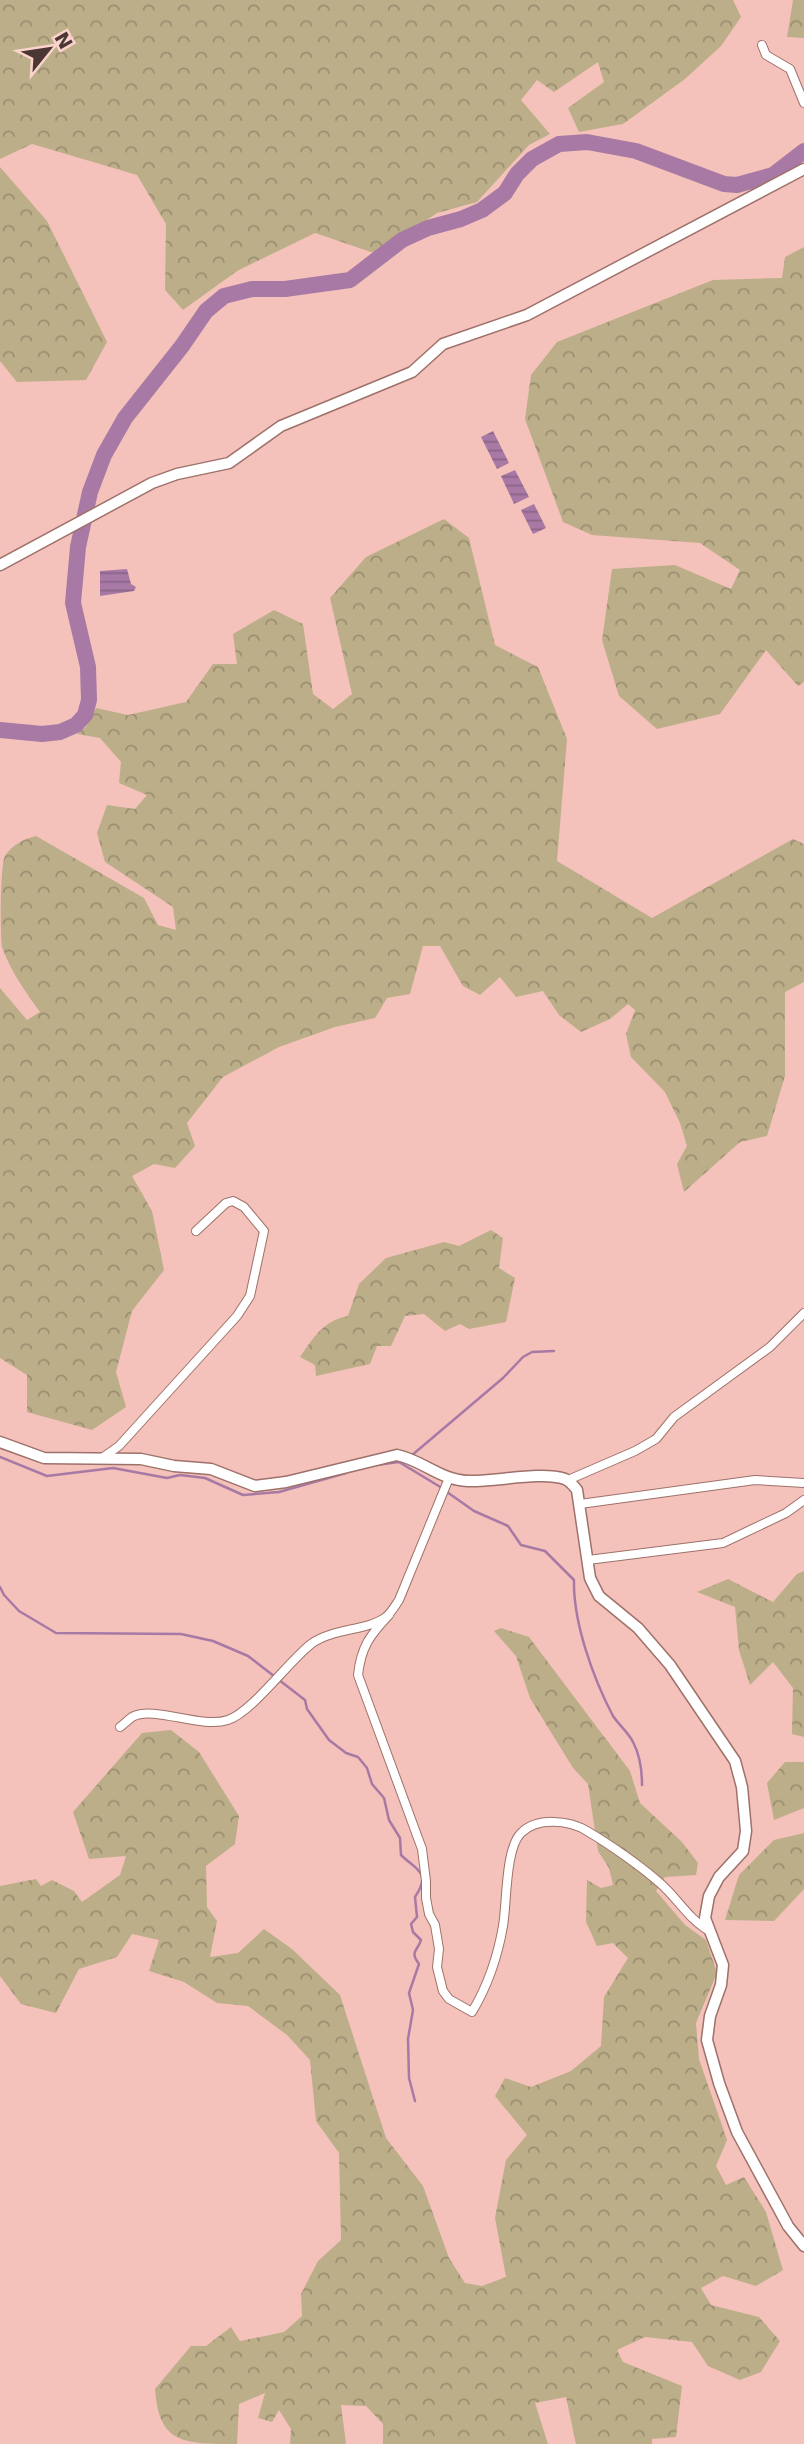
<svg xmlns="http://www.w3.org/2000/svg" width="804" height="2444" viewBox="0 0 804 2444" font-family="'DejaVu Sans',sans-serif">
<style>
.forest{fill:url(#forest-crowns)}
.water{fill:url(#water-rules)}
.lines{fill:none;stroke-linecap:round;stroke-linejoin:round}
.stream{stroke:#a879a5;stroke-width:2.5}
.river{stroke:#a879a5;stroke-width:16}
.street-casing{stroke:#9e716a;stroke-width:10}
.secondary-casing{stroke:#9e716a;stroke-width:13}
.street{stroke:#fff;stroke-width:8}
.secondary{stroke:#fff;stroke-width:10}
</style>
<defs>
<pattern id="forest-crowns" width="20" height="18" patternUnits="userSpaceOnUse" patternTransform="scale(1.75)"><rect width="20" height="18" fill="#bcae89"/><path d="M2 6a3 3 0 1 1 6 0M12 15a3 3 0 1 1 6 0" fill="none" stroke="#9b8e71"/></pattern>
<pattern id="water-rules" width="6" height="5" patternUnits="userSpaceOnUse" patternTransform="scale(1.75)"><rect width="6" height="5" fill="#a879a5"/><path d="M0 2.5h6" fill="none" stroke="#8b6487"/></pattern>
</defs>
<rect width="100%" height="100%" fill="#f4c2ba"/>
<g class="forest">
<polygon points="0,0 733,0 741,17 721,46 685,79 623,124 579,132 568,108 604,82 598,62 554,92 537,80 521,100 550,134 529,145 477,202 437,213 377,254 315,233 237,271 183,310 165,290 166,224 137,175 32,144 0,159"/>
<polygon points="793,0 804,0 804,38 787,37"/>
<polygon points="0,167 47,221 107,342 86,380 17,382 0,361"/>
<polygon points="804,247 804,682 798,686 766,650 720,714 657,729 619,696 602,640 612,569 675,565 731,589 740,570 700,543 592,535 563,522 525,419 531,375 557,342 713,280 782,278 785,257"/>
<path d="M444,519l25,19 26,107 43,22 29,72 -10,122 95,57 141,-79 11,5v138l-19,10v84l-18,60 -27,6 -56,50 -7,-28 10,-18 -7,-23 -15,-31 -34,-35 -5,-23 9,-24 -7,-6 -18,15 -29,13 -22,-17 -16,-24 -27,6 -16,-20 -20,18 -17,-9 -23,-40h-17l-13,48 -23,4 -12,20 -40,9 -56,20 -56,30 -36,46 8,23 -20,22 -21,-4 -22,12 20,35 12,59 -32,41 -16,61 10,35 -34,23 -65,-18v-37l-27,-17v-370l27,32 13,-8c-15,-21 -29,-40 -38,-65 -2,-11 -2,-82 3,-91 8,-12 19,-17 31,-20l108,62 14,27 18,5 -3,-23 -68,-45 -8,-29 10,-28 28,4 12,-14 -28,-12 2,-21 -21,-24 -23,-4 9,-7 10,-19 32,7 58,-13 27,-38h24l-4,-30 41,-24 29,14 10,70 20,15 19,-15 -22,-96 36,-41z"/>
<path d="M491,1230l12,8 -4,30 16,10 -9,44 -37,7 -9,-5 -15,7 -21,-17 -19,2 -14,30h-14l-7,18 -54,12 -1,-11 -15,-8c13,-19 24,-37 48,-41l11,-32 27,-26 58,-16 15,4z"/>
<polygon points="804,1571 804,1737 792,1734 793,1688 773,1662 750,1685 739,1650 735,1607 697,1592 728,1579 773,1602 797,1574"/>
<path d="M501,1628l28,9 101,134 10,32 42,39 16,21 -2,12 -31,2 -9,14 29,34 21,15 11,33 -21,50 3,36 28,81 -11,26 10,19 18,-8 22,35 17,58 -27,16 -33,-10 -22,12 10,17 48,12 21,24 -19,31 -21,8 -32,-14 -16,-24 -47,-5 -28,13 6,12 59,24 -6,51 -24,2v5h-76l-10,-47 -31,6 13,41h-165v-20l-17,-18 -25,-1 5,39h-56l1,-15 -12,-19 -7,12 -14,-4 7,-25 -26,11 -2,40c-54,0 -78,0 -82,-55l36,-43h15l25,-19 9,14 44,-9 18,-16 -1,-22 17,-33 23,-21 -2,-87 -23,-32 -6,-61 -23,-25 -39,-29 -31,-3 -33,-21 -35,-11 10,-31 -27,-6 -15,23 -38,12 -23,44 -35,-9 -21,-28v-90l36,-7 5,7 11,-6 22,11 8,11 38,-27 6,-19 -37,3 -16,-47 69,-79 29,-3 28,22 40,64 -4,28 -29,22 1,41 10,14 -7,36 28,-4 26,-24 28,20 48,46 46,143 37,48 26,72 16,25 17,3 24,-9 -11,-59 11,-58 21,-25 -32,-39 10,-18 26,9 40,-16 30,-25 3,-49 24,-39 -15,-15 -16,3 -11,-24 1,-42 14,8 12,-3 -4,-17 -11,-17 -10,-67 -15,-16 -43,-70 -14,-42 -22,-25z"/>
<polygon points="785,1762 804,1762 804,1808 774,1820 767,1783"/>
<polygon points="804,1833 804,1889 774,1921 725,1920 739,1875 774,1840"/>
</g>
<g class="water">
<polygon points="493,431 509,463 497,469 481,437"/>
<polygon points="515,470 529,497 514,504 501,476"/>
<polygon points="534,504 546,528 533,534 521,510"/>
<polygon points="127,569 131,584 136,587 134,591 100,596 100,571"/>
</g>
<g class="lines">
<g class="stream">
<polyline points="411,1456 503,1378 523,1357 532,1352 554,1351"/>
<polyline points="0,1457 47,1476 113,1468 167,1478 180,1475 205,1478 243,1495 279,1492 346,1473"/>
<polyline points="376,1465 399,1462 442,1488"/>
<path d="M447,1492l27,19 34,15 13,19 24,6 29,29c-1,42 19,98 39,136 6,9 15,16 20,26 7,13 9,28 9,43"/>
<path d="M0,1587l4,8 15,16 37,22 125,1 32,7 35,15 57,44 2,9 22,31 17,13 12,4 9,11 5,16 12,14 5,22 11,18 1,17c15,15 31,17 14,42l2,20 -6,7 2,8 8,8c-3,11 -12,11 -2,24l-10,29 4,17 -5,29 1,39 6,23"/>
</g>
<polyline class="river" points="0,730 42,734 60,732 76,725 85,715 89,700 88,667 73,603 78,547 90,492 104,455 125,418 182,346 206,311 224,296 252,289 285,289 350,280 402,240 428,228 461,219 482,210 505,193 517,174 532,159 559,144 587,142 636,151 724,184 737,185 773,175 804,151"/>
<defs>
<g id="street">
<polyline points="762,45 766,55 790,69 804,103"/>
<polyline points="102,1458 119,1446 237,1316 250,1296 264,1231 244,1207 233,1201 226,1203 196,1231"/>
<polyline points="568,1480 635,1451 656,1439 674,1417 770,1347 804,1313"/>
<polyline points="580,1504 755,1480 804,1483"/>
<polyline points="588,1560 723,1543 786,1513 804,1500"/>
<path d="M389,1615c-19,20 -28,32 -31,60l64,174 4,32v17l3,16 6,11 4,24 -2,18 6,24 6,8 23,13c15,-25 26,-57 31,-86 4,-22 2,-77 18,-93 16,-16 48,-13 66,-2 22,13 54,35 74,53 17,15 29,37 50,48"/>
<path d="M120,1727c4,-3 8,-7 12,-10 22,-12 68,12 96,3 24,-8 60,-58 83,-76 22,-16 56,-13 75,-27 5,-4 9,-11 13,-17l50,-122"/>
</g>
<g id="secondary">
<polyline points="0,565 152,483 177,474 229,463 281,426 412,372 443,344 527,315 804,169"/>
<path d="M0,1442l44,16 97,1 33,7 37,3 44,17 31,-4 111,-27c25,5 43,25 71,26 27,1 73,-10 97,-2 5,2 8,6 12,11l13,88 9,18 39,32 32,37 65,96 7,26 4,44 -3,20 -24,26 -10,19 -4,22 18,47 -2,20 -11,31 -3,24 12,43 18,49 51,94 16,20"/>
</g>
</defs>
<use href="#street" class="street-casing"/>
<use href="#secondary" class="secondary-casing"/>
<use href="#street" class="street"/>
<use href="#secondary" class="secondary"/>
</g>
<g transform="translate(49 49) rotate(60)" stroke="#fbd2cc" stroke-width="5" paint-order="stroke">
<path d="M0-5L12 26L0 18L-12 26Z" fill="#4a3633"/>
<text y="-10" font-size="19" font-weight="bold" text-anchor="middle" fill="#4a3633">N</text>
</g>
</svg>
